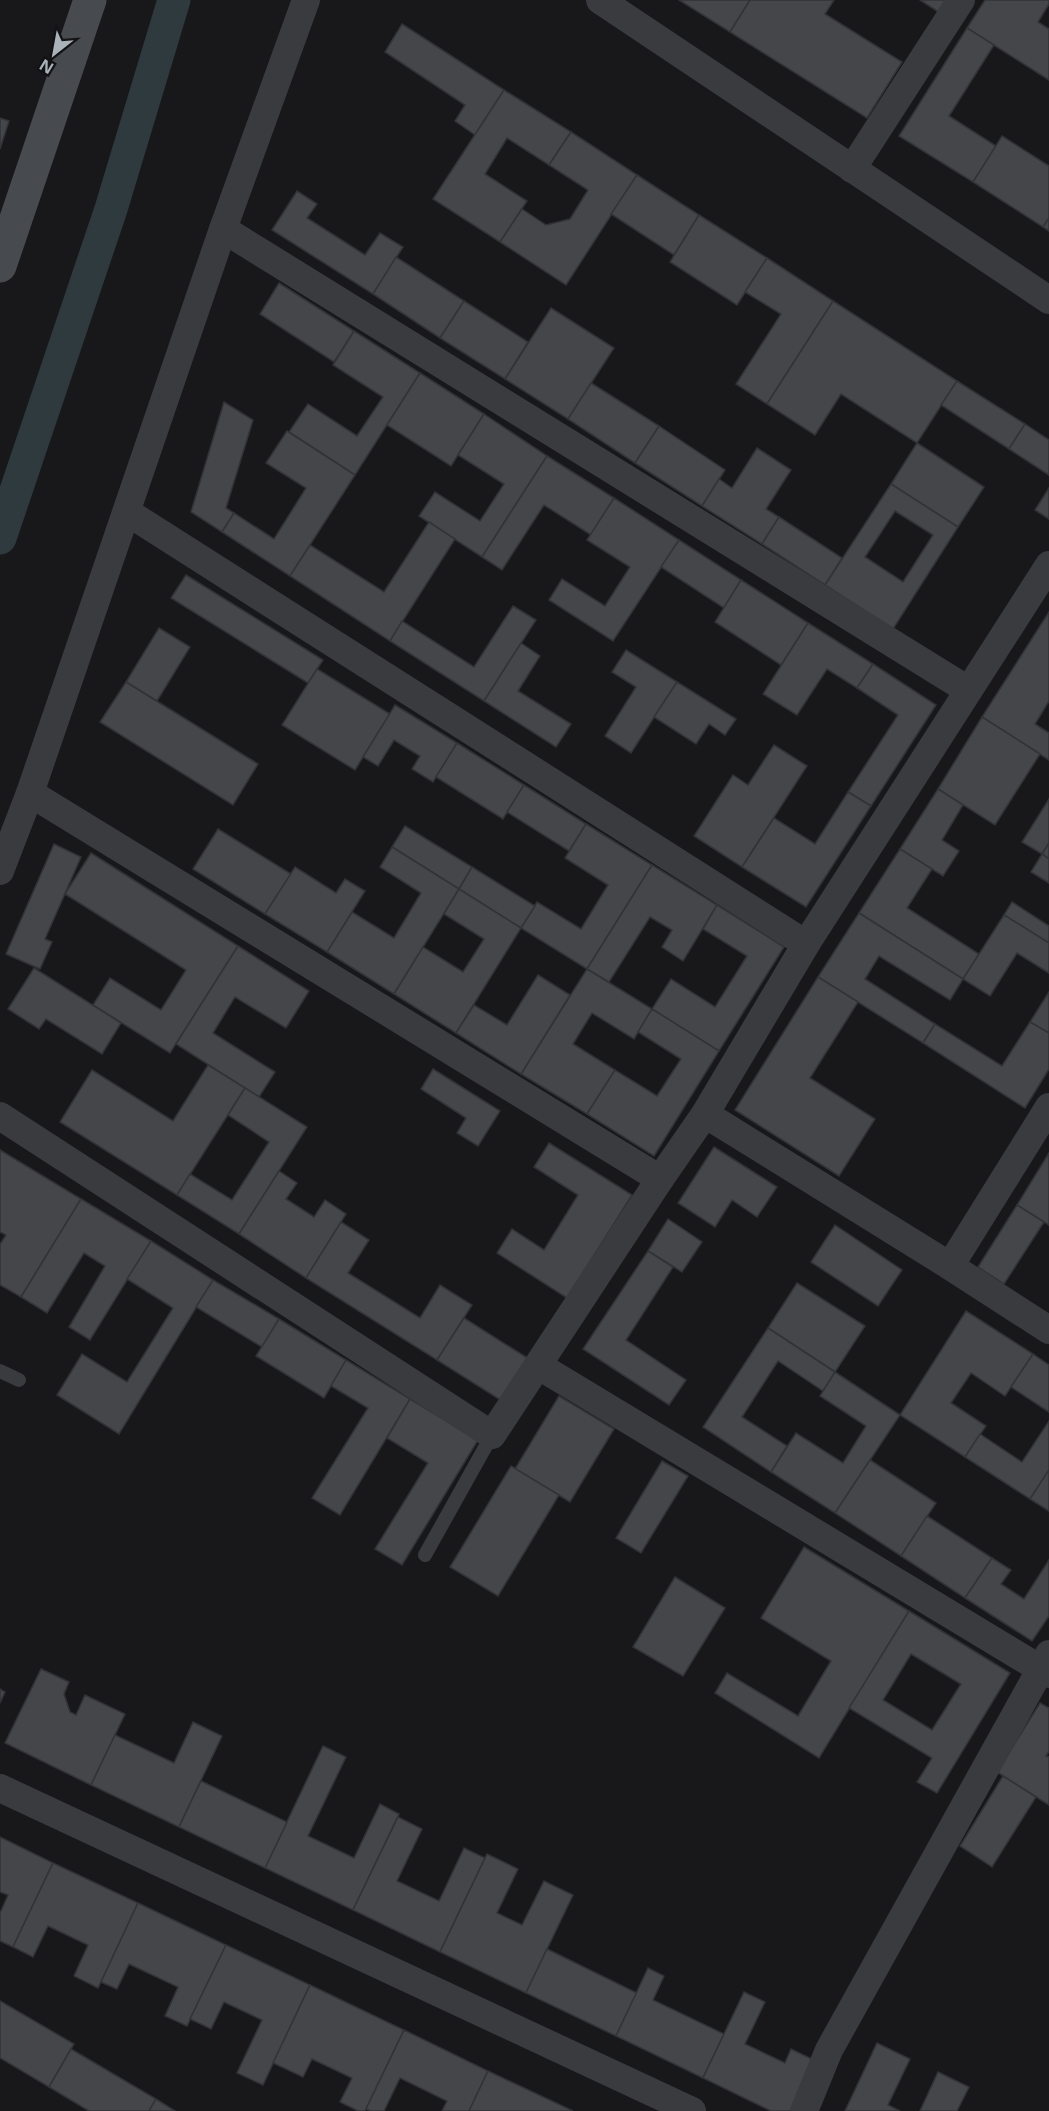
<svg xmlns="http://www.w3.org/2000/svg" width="1049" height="2111" viewBox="0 0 1049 2111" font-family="'Open Sans',sans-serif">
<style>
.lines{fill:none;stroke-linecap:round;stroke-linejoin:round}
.canal{stroke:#2e3a3e;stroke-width:33}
.building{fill:#44464a;stroke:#323336;stroke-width:1.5;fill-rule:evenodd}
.lane{stroke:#393b3f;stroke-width:14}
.street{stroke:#393b3f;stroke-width:28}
.secondary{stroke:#474a4f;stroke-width:33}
</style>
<rect width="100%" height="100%" fill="#18181a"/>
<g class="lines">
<polyline class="canal" points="0,538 111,209 174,0"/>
</g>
<g class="building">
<polygon points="679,0 750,0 730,32"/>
<polygon points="750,0 834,0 825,14 902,62 867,118 730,32"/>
<polygon points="920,0 948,0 940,13"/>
<polygon points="985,0 1049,0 1049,4 1038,22 1049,29 1049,80 967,28"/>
<polygon points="402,24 504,90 475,135 455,121 465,105 385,52"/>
<polygon points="967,28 994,45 949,116 996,146 973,182 899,136"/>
<polygon points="504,90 571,132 549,165 507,138 485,174 527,201 500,242 433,199"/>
<polygon points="0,118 9,121 0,149"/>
<polygon points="571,132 637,175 566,285 500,242 522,209 546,225 570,219 588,190 549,165"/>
<polygon points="1002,136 1049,166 1049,218 1043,227 973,182"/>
<polygon points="637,175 699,215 674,255 611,214"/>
<polygon points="297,191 317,204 307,218 365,255 380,233 403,247 373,294 272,230"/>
<polygon points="699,215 767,258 737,305 670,262"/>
<polygon points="1049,218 1049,231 1043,227"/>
<polygon points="396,257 464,301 440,338 373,294"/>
<polygon points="767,258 833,301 767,404 736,384 781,314 745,292"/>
<polygon points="279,283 354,331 334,362 260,314"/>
<polygon points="464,301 528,342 505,379 440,338"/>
<polygon points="833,301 957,381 917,443 841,394 815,435 767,404"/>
<polygon points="551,308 614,348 568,419 505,379"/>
<polygon points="354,331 420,373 355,475 289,432 308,404 357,436 383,397 333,365"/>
<polygon points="420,373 484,414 451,466 387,425"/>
<polygon points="957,381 1025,424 1009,449 941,405"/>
<polygon points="591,383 659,426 635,463 568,419"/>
<polygon points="224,402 253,420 226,508 234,513 222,532 191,512"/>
<polygon points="484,414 547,456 482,557 419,516 435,492 480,521 504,484 458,455"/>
<polygon points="1025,424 1049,440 1049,475 1009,449"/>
<polygon points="659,426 725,470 702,506 635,463"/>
<polygon points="287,431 355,475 290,576 222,532 234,513 274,539 306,488 266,463"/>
<polygon points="917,443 984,487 958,527 891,484"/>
<polygon points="757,448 791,470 766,509 779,517 762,544 702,506 719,479 732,488"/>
<polygon points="547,456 614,498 591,535 544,505 502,570 482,557"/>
<path d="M891,484l67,43 -65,102 -68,-44zM895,511l38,24 -30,47 -38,-25z"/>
<polygon points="1049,488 1049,519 1035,510"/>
<polygon points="614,498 679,540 613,641 549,600 562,579 605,606 630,567 587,540"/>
<polygon points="779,517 842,558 825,585 762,544"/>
<polygon points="429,522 455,539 390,641 290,576 310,545 384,592"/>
<polygon points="679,540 741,580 724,608 661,567"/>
<polygon points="186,575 323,660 308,683 171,598"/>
<polygon points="741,580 808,623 781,665 715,622"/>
<polygon points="513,606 536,620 484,701 390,641 402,621 474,667"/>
<polygon points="1049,612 1049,701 1035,724 1049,733 1049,760 982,717"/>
<polygon points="808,623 873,664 857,688 827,669 797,715 763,694"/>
<polygon points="159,628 190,647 157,701 126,682"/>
<polygon points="521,643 540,656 518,691 571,724 556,747 484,701"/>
<polygon points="626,650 677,682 631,753 605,736 636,687 612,672"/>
<polygon points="873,664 936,705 871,806 848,792 898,715 857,688"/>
<polygon points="317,669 390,714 355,770 282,725"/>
<polygon points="126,682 258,764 233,805 100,722"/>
<polygon points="677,682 736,719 725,735 709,724 696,744 654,717"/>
<polygon points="395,705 457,743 433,782 412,769 420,756 394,740 378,766 363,757"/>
<polygon points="982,717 1040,754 995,825 938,789"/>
<polygon points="457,743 524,785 503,819 436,777"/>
<polygon points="774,745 807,766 742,867 694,836 733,775 748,785"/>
<polygon points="524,785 586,824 569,851 507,812"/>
<polygon points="938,789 963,805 942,840 959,851 943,876 900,849"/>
<polygon points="848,792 871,806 806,907 742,867 774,818 815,844"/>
<polygon points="1049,799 1049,843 1042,854 1022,842"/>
<polygon points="586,824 652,865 587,969 521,928 537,902 581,929 608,885 565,858"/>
<polygon points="405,826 472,867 459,889 392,847"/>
<polygon points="218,829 291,874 265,914 193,869"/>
<polygon points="1049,843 1049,859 1042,854"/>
<polygon points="54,844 81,857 45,939 52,942 40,969 6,954"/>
<polygon points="392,847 459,889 394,994 327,952 352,912 394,938 421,893 380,867"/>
<polygon points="900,849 932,869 907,908 979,954 963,979 859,913"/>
<polygon points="91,853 238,946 170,1053 93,1005 110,978 161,1010 186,970 65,894"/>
<polygon points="1042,854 1049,859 1049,883 1031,872"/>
<polygon points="652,865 717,905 683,961 662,947 672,930 650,917 609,982 587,969"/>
<polygon points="295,867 336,893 345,879 365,891 327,952 265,914"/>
<polygon points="472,867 535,906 521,928 459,889"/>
<polygon points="459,889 521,928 456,1033 394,994 423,947 463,972 484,939 444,914"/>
<polygon points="1012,902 1049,926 1049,943 1004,915"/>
<polygon points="717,905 784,947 719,1051 652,1009 671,979 715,1007 747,956 703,929"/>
<polygon points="859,913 963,979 950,1000 879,956 865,979 935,1024 923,1043 818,977"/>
<polygon points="1004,915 1049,943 1049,973 1017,953 990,996 963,979"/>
<polygon points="238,946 309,991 286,1028 235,997 213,1033 275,1072 259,1097 176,1044"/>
<polygon points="34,968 121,1023 102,1054 46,1019 39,1029 8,1009"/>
<polygon points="587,969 652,1009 634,1039 592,1013 573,1044 615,1070 587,1114 521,1074"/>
<polygon points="538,975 570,995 521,1074 456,1033 474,1005 507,1025"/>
<polygon points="818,977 858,1002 810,1078 875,1119 839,1176 735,1110"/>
<polygon points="1049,992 1049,1033 1030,1022"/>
<polygon points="652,1009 719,1051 654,1156 587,1114 615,1070 657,1096 681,1059 638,1032"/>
<polygon points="1030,1022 1049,1033 1049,1069 1025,1108 923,1043 935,1024 1002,1066"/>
<polygon points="208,1065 245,1088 177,1195 60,1122 92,1070 173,1121"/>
<polygon points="433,1069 500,1111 478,1146 457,1133 466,1118 421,1089"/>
<polygon points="245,1088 307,1127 239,1234 177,1195 190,1174 232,1200 269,1142 228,1115"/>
<polygon points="549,1143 632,1195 567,1298 497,1253 512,1229 544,1250 578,1195 534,1167"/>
<polygon points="714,1147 777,1187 757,1217 732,1200 715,1227 678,1203"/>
<polygon points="0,1150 81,1199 21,1297 0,1285 0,1244 6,1235 0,1232"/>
<polygon points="1049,1153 1049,1225 1017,1205"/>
<polygon points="279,1171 297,1183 286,1199 314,1217 325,1200 346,1214 306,1278 239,1234"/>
<polygon points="81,1199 151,1241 90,1340 69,1327 105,1266 84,1253 47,1313 21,1297"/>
<polygon points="1017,1205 1044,1222 1004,1284 978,1267"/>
<polygon points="668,1219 702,1242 682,1272 648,1251"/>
<polygon points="341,1222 369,1240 348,1273 420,1318 440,1285 472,1305 437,1360 306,1278"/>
<polygon points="835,1225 902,1270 878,1306 811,1262"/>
<polygon points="151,1241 213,1280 119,1434 57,1395 82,1354 127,1382 173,1308 127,1279"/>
<polygon points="648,1251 673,1267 626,1340 686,1380 669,1405 583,1349"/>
<polygon points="213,1280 279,1319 262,1347 196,1307"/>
<polygon points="797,1283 865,1326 835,1372 768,1328"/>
<polygon points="966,1311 1033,1354 1005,1396 971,1373 951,1403 986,1426 965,1457 900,1415"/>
<polygon points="464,1318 529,1359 502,1401 437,1360"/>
<polygon points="279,1319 346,1360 324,1398 256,1356"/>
<polygon points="768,1328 835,1372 823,1391 778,1361 742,1417 787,1446 771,1472 703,1427"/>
<polygon points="1033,1354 1049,1365 1049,1412 1011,1387"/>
<polygon points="346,1360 410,1399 340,1515 312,1498 368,1408 331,1386"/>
<polygon points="835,1372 900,1415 835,1513 771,1472 796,1433 843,1463 866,1426 820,1396"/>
<polygon points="559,1396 614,1429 570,1502 515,1469"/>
<polygon points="410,1399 478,1440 402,1565 375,1549 428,1463 387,1438"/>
<polygon points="1049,1421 1049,1470 1030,1499 965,1457 980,1434 1022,1462"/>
<polygon points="870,1460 936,1503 901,1556 835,1513"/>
<polygon points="662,1461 688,1476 641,1553 616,1538"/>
<polygon points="511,1466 559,1495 498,1596 450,1567"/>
<polygon points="1049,1470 1049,1511 1030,1499"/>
<polygon points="927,1516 992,1558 965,1598 901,1556"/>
<polygon points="804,1547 909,1611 819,1758 715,1693 727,1673 798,1716 831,1661 761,1618"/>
<polygon points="992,1558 1011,1570 1001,1584 1024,1599 1049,1560 1049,1616 1032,1641 965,1598"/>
<polygon points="675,1577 725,1608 683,1676 633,1647"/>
<path d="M909,1611l101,62 -73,120 -20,-11 15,-24 -83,-50zM911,1654l50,30 -29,46 -49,-30z"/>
<polygon points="41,1669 69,1682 64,1694 70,1712 76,1715 85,1695 125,1714 91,1785 5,1743"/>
<polygon points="0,1689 5,1692 0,1703"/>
<polygon points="1040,1703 1049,1708 1049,1751 1046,1756 1049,1757 1049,1805 997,1772"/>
<polygon points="193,1722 222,1736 179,1827 91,1785 115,1735 174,1763"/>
<polygon points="323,1746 346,1757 308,1836 354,1858 380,1804 399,1814 353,1910 265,1868"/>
<polygon points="1003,1776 1036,1797 992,1867 960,1846"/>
<polygon points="201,1781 287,1822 265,1868 179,1827"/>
<polygon points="398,1817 422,1829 397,1881 439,1901 464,1848 485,1858 440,1952 353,1910"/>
<polygon points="0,1837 53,1863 13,1947 0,1941 0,1913 8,1895 0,1892"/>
<polygon points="487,1854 518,1869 497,1913 522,1925 544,1881 573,1895 526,1993 440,1952"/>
<polygon points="53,1863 138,1903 98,1988 74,1976 88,1945 48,1926 33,1957 13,1947"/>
<polygon points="138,1903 226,1945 187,2026 165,2016 178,1987 129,1964 117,1989 101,1982"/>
<polygon points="226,1945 310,1985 263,2085 237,2073 262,2020 224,2002 211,2029 190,2019"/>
<polygon points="547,1949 637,1993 616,2036 526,1993"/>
<polygon points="648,1968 664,1976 653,2000 724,2034 703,2078 616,2036"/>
<polygon points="310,1985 404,2030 365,2111 358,2111 340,2102 352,2078 312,2059 303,2077 273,2063"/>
<polygon points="744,1992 765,2002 745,2044 785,2063 791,2049 816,2061 792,2111 771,2111 703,2078"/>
<polygon points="0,2001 74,2044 49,2087 0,2058"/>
<polygon points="404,2030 488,2071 469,2111 442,2111 447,2101 400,2078 384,2111 371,2111 366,2109"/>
<polygon points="877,2043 910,2059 888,2105 900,2111 845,2111"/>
<polygon points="71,2049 156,2099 149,2111 89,2111 49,2087"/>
<polygon points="488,2071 573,2111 469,2111"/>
<polygon points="938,2072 969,2087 957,2111 920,2111"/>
<polygon points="156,2099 175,2111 149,2111"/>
</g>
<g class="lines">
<g class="lane">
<polyline points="0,1371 19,1380"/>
<polyline points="425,1555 492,1435"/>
</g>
<g class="street">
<polyline points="600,0 1049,300"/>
<polyline points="852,169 961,0"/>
<polyline points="223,229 968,690"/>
<polyline points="127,512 806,944"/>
<polyline points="30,793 660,1179"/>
<polyline points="0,871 30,793 223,229 306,0"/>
<polyline points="705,1114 950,1266 1049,1330"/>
<polyline points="0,1116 492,1435 660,1179 705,1114 806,944 1049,565"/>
<polyline points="950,1266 1049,1107"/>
<polyline points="539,1366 1049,1674"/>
<polyline points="0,1788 692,2111"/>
<polyline points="804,2111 829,2050 1049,1654"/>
</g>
<polyline class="secondary" points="0,266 90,0"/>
</g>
<g transform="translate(54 54) rotate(211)" stroke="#131315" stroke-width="4.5" paint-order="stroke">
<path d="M0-4.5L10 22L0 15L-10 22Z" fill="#aab2ba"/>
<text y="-9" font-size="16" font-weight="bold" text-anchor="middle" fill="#aab2ba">N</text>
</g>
</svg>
